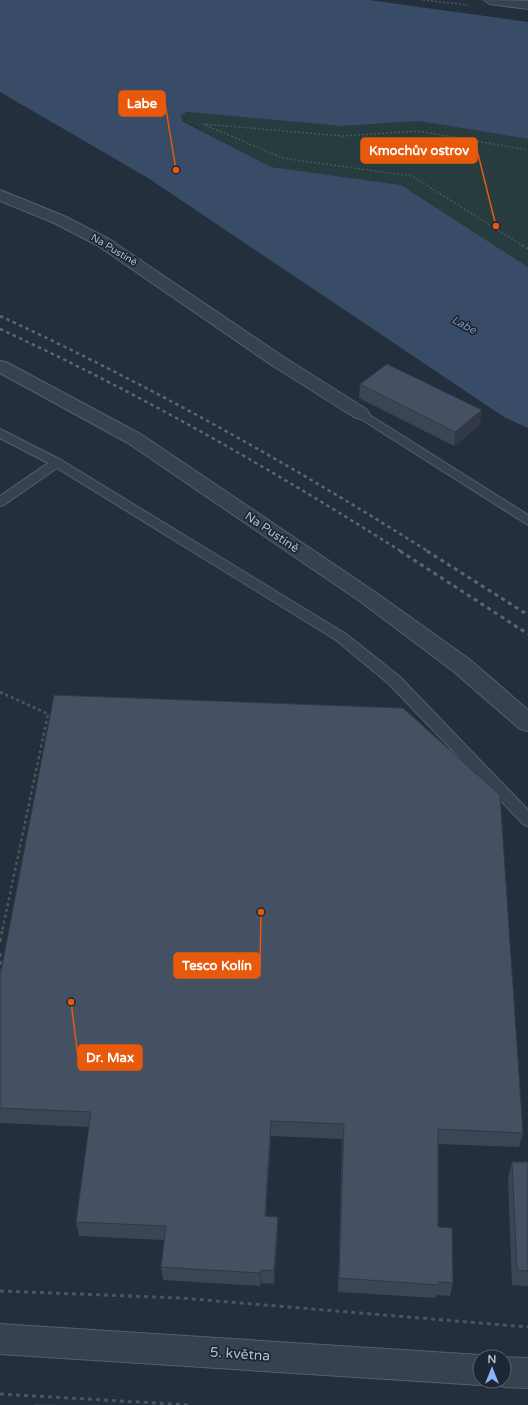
<svg xmlns="http://www.w3.org/2000/svg" width="528" height="1405" viewBox="0 0 528 1405" font-family="'Varela Round',sans-serif">
<style>
.green{fill:#263c3f}
.water{fill:#394c67}
.lines{fill:none;stroke-linecap:round;stroke-linejoin:round}
.lane-casing{stroke:#565f6c;stroke-width:2}
.street-casing{stroke:#565f6c;stroke-width:2}
.path-far3{stroke:#44595c;stroke-width:1.5;stroke-dasharray:2 2;stroke-linecap:butt}
.path-far2{stroke:#44595c;stroke-width:2;stroke-dasharray:2.5 2.5;stroke-linecap:butt}
.path-far1{stroke:#44595c;stroke-width:2.5;stroke-dasharray:3 3;stroke-linecap:butt}
.path{stroke:#44595c;stroke-width:3;stroke-dasharray:4 4;stroke-linecap:butt}
.lane{fill:#38414e;fill-rule:evenodd}
.street{fill:#38414e;fill-rule:evenodd}
.rail-far1{stroke:#5a6575;stroke-width:2.5;stroke-dasharray:3.5 3.5;stroke-linecap:butt}
.rail{stroke:#5a6575;stroke-width:3;stroke-dasharray:4 4;stroke-linecap:butt}
.wall{fill:#3b4654}
.shaded-wall{fill:#303945}
.building{fill:#455162;stroke:#303945}
.labels{text-anchor:middle;dominant-baseline:central;stroke-width:3.5;stroke-linejoin:round;paint-order:stroke}
.far-street-label{font-size:10px;fill:#b4bcc9;stroke:#1d2633}
.far-water-label{font-size:11px;font-style:italic;fill:#7c92b1;stroke:#1d2633}
.street-label{font-size:12px;fill:#b4bcc9;stroke:#1d2633}
.near-street-label{font-size:14px;fill:#b4bcc9;stroke:#1d2633}
.leader{fill:none;stroke:#e8590c;stroke-width:1.5}
.callout-dot{fill:#e8590c;stroke:#1d2633;stroke-width:1.5}
.callout{fill:#e8590c;stroke:#e8590c;stroke-width:1.5}
.callout-label{font-size:13px;text-anchor:middle;font-weight:bold;fill:#fff}
</style>
<rect width="100%" height="100%" fill="#242f3e"/>
<polygon class="green" points="186,112 342,126 419,121 528,139 528,267 401,185 271,167 182,120 181,114"/>
<polygon class="water" points="0,0 369,0 528,22 528,139 419,121 342,126 187,112 181,115 182,121 271,167 401,185 528,267 528,428 504,417 148,178 0,92"/>
<g class="lines">
<defs>
<g id="lane">
<polygon points="360,409 528,515 528,525 356,416 354,413 356,410"/>
<polygon points="0,429 61,460 346,634 399,676 528,810 528,826 523,824 389,684 336,640 57,468 4,505 0,506 0,496 48,463 0,438"/>
</g>
<g id="street">
<polygon points="484,0 528,1 528,9 490,4"/>
<polygon points="0,190 64,216 109,239 282,356 366,409 369,413 366,417 360,419 354,417 270,364 97,245 52,222 0,201"/>
<polygon points="0,361 6,362 142,435 375,592 469,659 528,710 528,731 520,729 453,671 361,602 128,443 0,373"/>
<polygon points="0,1324 480,1355 486,1357 480,1357 480,1381 490,1381 480,1385 0,1354"/>
<polygon points="503,1357 504,1357 528,1358 528,1388 504,1387 493,1383 492,1381 504,1381"/>
</g>
</defs>
<use href="#lane" class="lane-casing"/>
<use href="#street" class="street-casing"/>
<g class="path-far3">
<polyline points="423,0 468,5"/>
<polyline points="523,246 412,176 282,158 203,124 343,136 418,131 528,150"/>
</g>
<polyline class="path-far2" points="522,245 528,249"/>
<polyline class="path-far1" points="0,692 48,714 2,932"/>
<g class="path">
<polyline points="0,942 2,931"/>
<polyline points="0,953 2,972"/>
<polyline points="0,1291 181,1298 528,1327"/>
<polyline points="0,1394 190,1405"/>
</g>
<use href="#lane" class="lane"/>
<use href="#street" class="street"/>
<g class="rail-far1">
<path d="M0,316c149,69 290,148 429,236"/>
<path d="M0,329c139,64 273,141 402,223"/>
</g>
<g class="rail">
<polyline points="400,551 528,634"/>
<polyline points="427,551 528,615"/>
</g>
</g>
<g class="wall">
<polygon points="360,384 480,425 454,446 359,398"/>
<polygon points="0,976 523,1133 519,1147 438,1144 438,1227 453,1283 450,1296 437,1295 436,1298 338,1292 342,1139 271,1136 266,1216 278,1231 274,1284 261,1283 260,1286 163,1280 161,1267 164,1240 79,1236 76,1222 89,1127 0,1123"/>
<polygon points="512,1162 528,1162 528,1286 512,1285 508,1178"/>
</g>
<g class="shaded-wall">
<polygon points="482,410 480,425 454,446 455,432"/>
<polygon points="271,1121 271,1136 265,1230 265,1216"/>
<polygon points="278,1217 278,1231 274,1284 274,1271"/>
<polygon points="261,1270 261,1283 260,1286 260,1273"/>
</g>
<g class="building">
<polygon points="387,364 482,410 455,432 360,384"/>
<polygon points="54,695 403,708 500,795 523,1133 438,1129 438,1227 452,1228 453,1283 439,1282 439,1285 339,1278 344,1124 271,1121 265,1216 278,1217 274,1271 261,1270 260,1273 161,1267 166,1226 76,1222 91,1112 0,1108 0,976"/>
<polygon points="512,1162 528,1162 528,1271 517,1270"/>
<polygon points="35,1404 56,1405 34,1405"/>
</g>
<g class="labels">
<g class="far-street-label">
<text transform="translate(114 250) rotate(31)">Na Pustině</text>
</g>
<g class="far-water-label">
<text transform="translate(464 325) rotate(28)">Labe</text>
</g>
<g class="street-label">
<text transform="translate(272 532) rotate(34)">Na Pustině</text>
</g>
<g class="near-street-label">
<text transform="translate(240 1354) rotate(4)">5. května</text>
</g>
</g>
<path class="leader" d="M176 170L165 103M496 226L477 150M261 912L260 966M71 1002L78 1057"/>
<g class="callout-dot">
<circle cx="176" cy="170" r="4"/>
<circle cx="496" cy="226" r="4"/>
<circle cx="261" cy="912" r="4"/>
<circle cx="71" cy="1002" r="4"/>
</g>
<g class="callout">
<rect x="119" y="91" width="46" height="25" rx="4"/>
<rect x="361" y="138" width="116" height="25" rx="4"/>
<rect x="174" y="953" width="86" height="25" rx="4"/>
<rect x="78" y="1045" width="64" height="25" rx="4"/>
</g>
<g class="callout-label">
<text x="142" y="108">Labe</text>
<text x="419" y="155">Kmochův ostrov</text>
<text x="217" y="970">Tesco Kolín</text>
<text x="110" y="1062">Dr. Max</text>
</g>
<g transform="translate(492 1369)"><circle r="19" fill="#1d2633" stroke="#59626f"/>
<path d="M0-3L7 15L0 10L-7 15Z" fill="#8ab4f8"/>
<text y="-6" font-size="11" font-weight="bold" text-anchor="middle" fill="#b4bcc9">N</text>
</g>
</svg>
